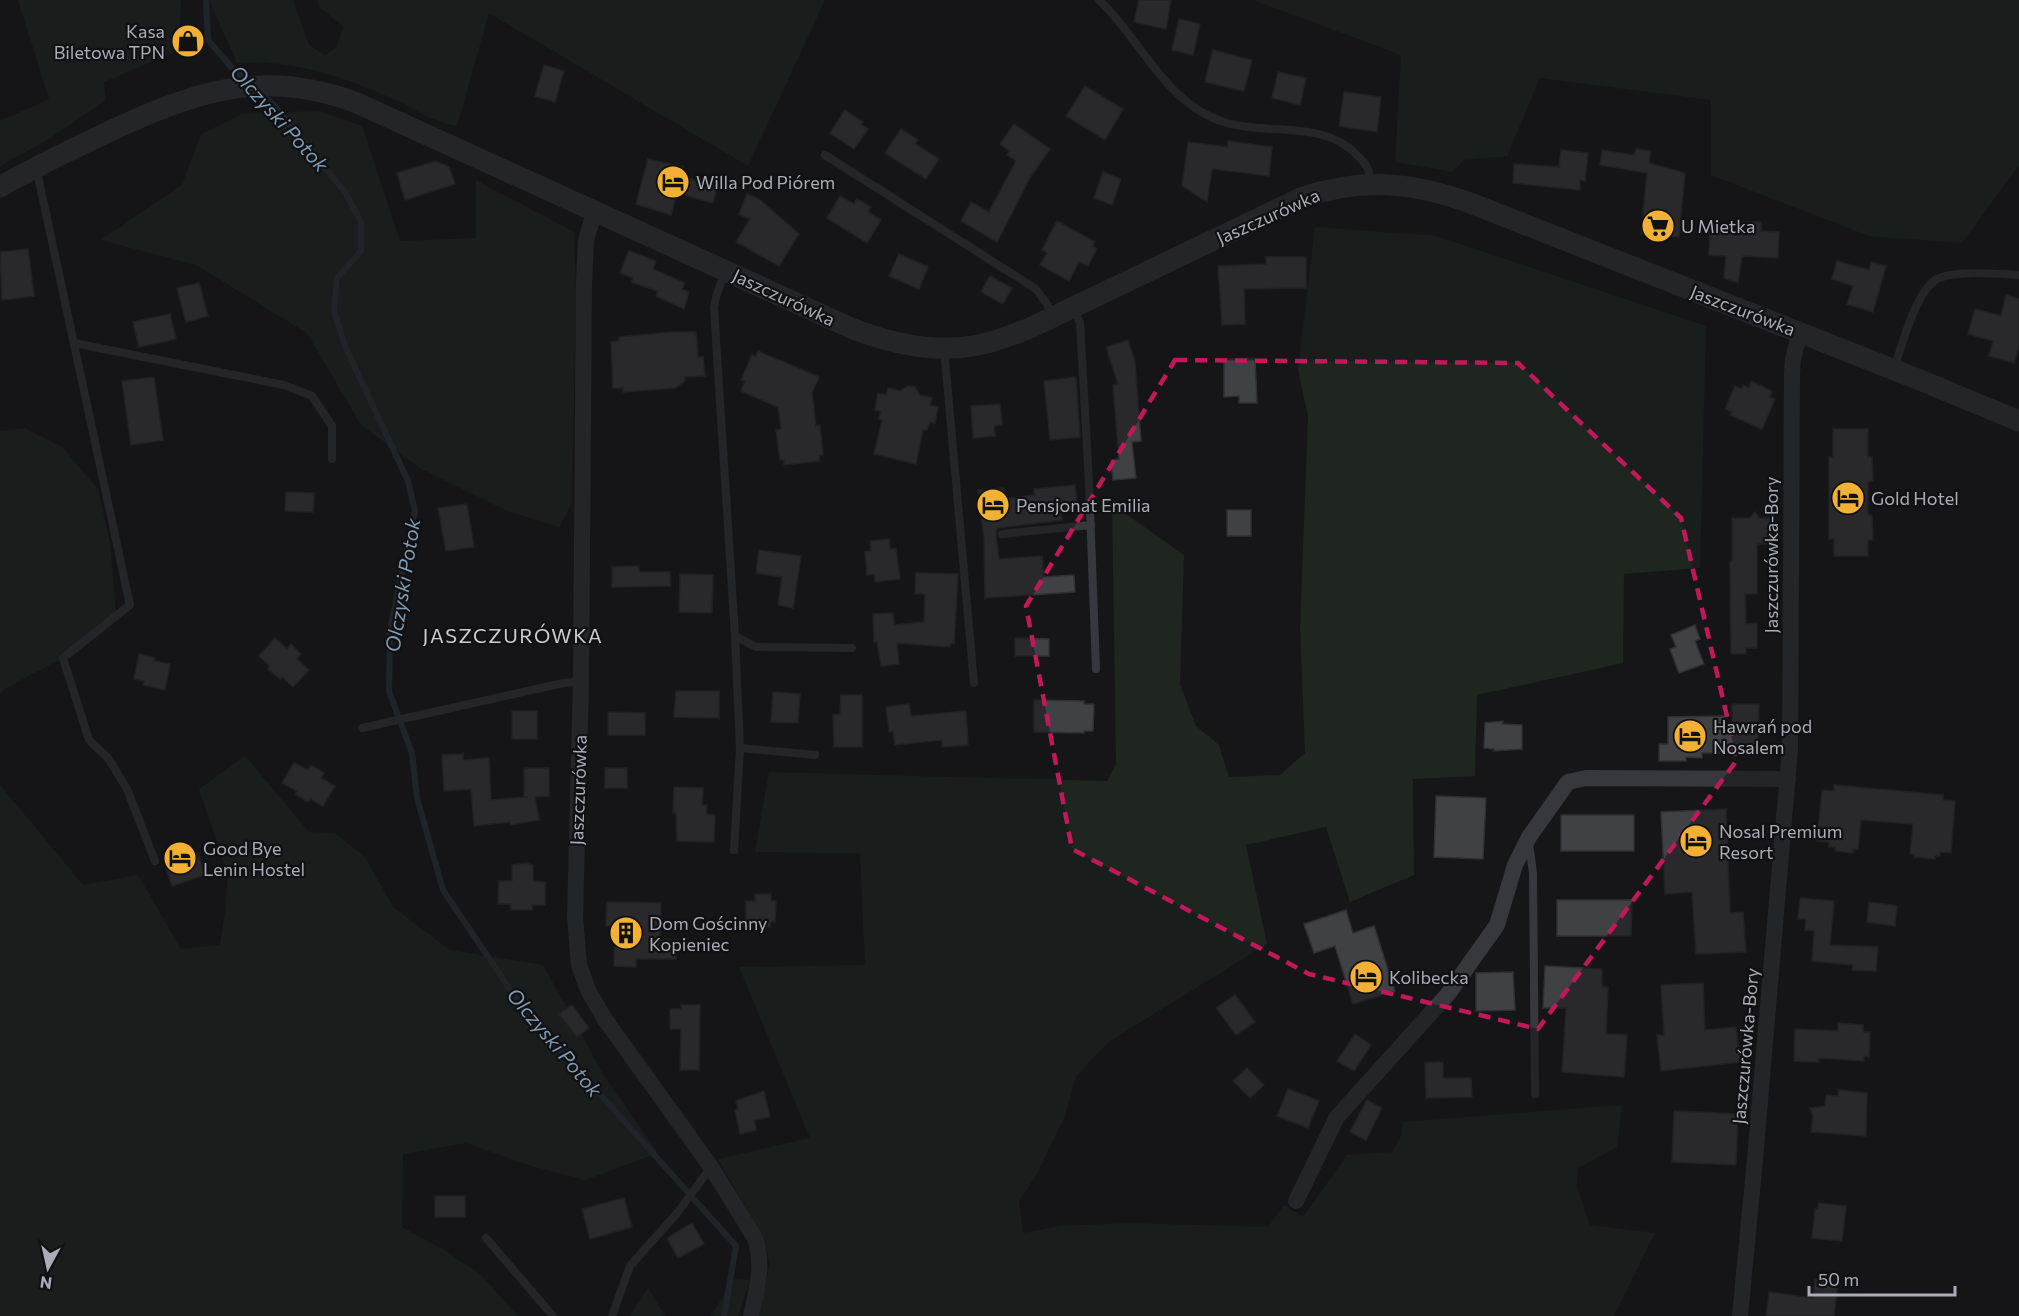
<svg xmlns="http://www.w3.org/2000/svg" width="2019" height="1316" viewBox="0 0 2019 1316" font-family="Commissioner,sans-serif">
<style>
.green{fill:#1e261f}
.lines{fill:none;stroke-linecap:round;stroke-linejoin:round}
.stream{stroke:#2c353c;stroke-width:6}
.building{fill:#404145;stroke:#303034;stroke-width:1.5}
.service{stroke:#37383d;stroke-width:8}
.minor{stroke:#37383d;stroke-width:16}
.tertiary{stroke:#37383d;stroke-width:21}
.marked{fill:none;stroke:#c2185b;stroke-width:4.5;stroke-dasharray:12 8;stroke-linejoin:round}
.labels{text-anchor:middle;dominant-baseline:central;stroke-width:4.5;stroke-linejoin:round;paint-order:stroke}
.poi-label{font-size:18px;fill:#a8adb8;stroke:#111113;text-anchor:start}
.street-label{font-size:18px;fill:#a8adb8;stroke:#111113}
.water-label{font-size:20px;font-style:italic;fill:#7f9bb3;stroke:#111113}
.neighbourhood-label{font-size:20px;letter-spacing:1.5px;fill:#c9ccd4;stroke:#111113}
</style>
<rect width="100%" height="100%" fill="#161618"/>
<g class="green">
<polygon points="18,0 181,0 179,50 104,82 106,100 49,139 0,166 0,121 49,99"/>
<path d="M209,0h84l16,45 16,10 12,-8 6,-21 -24,-19 -2,-7h508l-77,166 -259,-153 -32,113c-25,-4 -45,-19 -68,-29 -38,-17 -78,-31 -120,-34 -10,-1 -21,0 -32,0z"/>
<polygon points="1253,0 2019,0 2019,165 1962,243 1869,236 1711,175 1711,100 1540,78 1507,156 1464,160 1453,172 1395,162 1401,55"/>
<polygon points="319,111 362,126 400,241 476,238 476,180 574,232 576,289 572,502 559,527 507,511 420,468 361,425 307,333 196,265 101,240 182,185 201,134 242,114"/>
<polygon points="1315,227 1436,236 1706,326 1700,568 1624,574 1623,663 1477,695 1475,776 1413,779 1414,875 1350,902 1326,827 1246,845 1267,944 1110,1041 1076,1076 1065,1116 1037,1174 1019,1201 1023,1233 1060,1226 1127,1223 1268,1227 1284,1205 1303,1217 1347,1155 1392,1152 1401,1136 1403,1122 1622,1105 1617,1147 1578,1168 1577,1187 1590,1225 1655,1233 1614,1316 759,1316 770,1263 764,1239 718,1159 810,1138 739,967 865,965 860,853 755,852 769,772 1107,781 1116,764 1112,504 1184,555 1180,684 1196,726 1219,745 1229,777 1280,775 1305,753 1300,628 1308,416 1298,370"/>
<polygon points="24,428 62,447 98,489 110,543 116,611 63,658 4,689 0,695 0,431"/>
<polygon points="245,756 309,832 335,833 365,857 393,907 450,950 543,965 606,1079 658,1153 585,1180 528,1165 466,1143 403,1154 402,1227 444,1250 480,1274 518,1316 0,1316 0,785 83,885 138,875 181,949 220,945 225,912 228,874 199,789"/>
<polygon points="734,1279 750,1280 738,1316 711,1316"/>
<polygon points="648,1288 665,1316 630,1316"/>
</g>
<g class="lines">
<g class="stream">
<polyline points="206,0 208,40 232,68 248,82"/>
<polyline points="258,91 275,106 345,192 361,222 361,251 337,278 334,311 345,346 408,481 415,511 390,630 389,691 412,753 417,798 443,890 522,1007 736,1246 724,1316"/>
</g>
</g>
<g class="building">
<polygon points="1139,0 1171,0 1166,29 1134,22"/>
<polygon points="1179,19 1200,24 1193,55 1172,50"/>
<polygon points="1213,50 1252,60 1244,91 1205,82"/>
<polygon points="544,65 564,71 555,102 535,96"/>
<polygon points="1278,72 1306,78 1300,105 1272,98"/>
<polygon points="1085,86 1123,109 1105,140 1066,116"/>
<polygon points="1344,92 1381,97 1377,132 1339,126"/>
<polygon points="845,110 863,122 861,125 868,129 854,149 830,133"/>
<polygon points="1014,124 1050,149 1031,176 997,242 961,221 971,202 989,212 1016,161 1007,155 1009,151 1000,144"/>
<polygon points="901,129 918,140 915,144 939,159 926,179 885,153"/>
<polygon points="1228,141 1272,147 1269,176 1212,169 1207,202 1182,186 1188,142 1228,147"/>
<polygon points="1636,149 1651,151 1649,163 1685,173 1679,237 1641,234 1647,173 1600,165 1602,150 1634,155"/>
<polygon points="1561,150 1588,153 1585,181 1580,180 1580,190 1513,183 1514,164 1559,167"/>
<polygon points="648,159 683,167 680,176 717,186 713,203 677,193 671,215 636,204"/>
<polygon points="436,161 449,167 455,184 405,200 397,173"/>
<polygon points="1103,172 1121,179 1112,205 1094,198"/>
<polygon points="747,194 759,199 799,234 779,266 736,242 750,219 739,214"/>
<polygon points="840,196 854,204 857,199 871,207 868,212 881,220 867,243 827,218"/>
<polygon points="1057,221 1095,242 1092,246 1097,249 1088,266 1079,262 1069,281 1040,265 1047,253 1042,250"/>
<polygon points="1743,222 1761,222 1761,231 1779,232 1778,258 1742,256 1738,283 1724,278 1726,256 1709,255 1710,229 1742,231"/>
<polygon points="28,249 34,296 2,300 0,252"/>
<polygon points="629,251 656,261 653,269 685,283 682,289 689,292 684,309 656,296 658,291 631,282 633,278 620,273"/>
<polygon points="899,254 928,267 919,289 889,276"/>
<polygon points="1266,257 1306,257 1306,288 1244,289 1245,324 1222,325 1218,266 1266,264"/>
<polygon points="1837,261 1869,270 1871,262 1886,266 1873,312 1847,304 1853,286 1832,279"/>
<polygon points="990,276 1012,288 1003,304 981,292"/>
<polygon points="199,283 208,316 186,322 177,288"/>
<polygon points="2006,295 2019,299 2019,346 2014,363 1989,356 1993,341 1968,334 1975,309 2001,316"/>
<polygon points="170,314 176,339 139,347 133,322"/>
<polygon points="674,332 696,332 698,357 703,357 705,376 684,377 685,381 675,388 623,392 623,388 613,388 611,342 619,341 619,337"/>
<polygon points="1128,340 1135,362 1141,441 1132,442 1136,478 1113,480 1111,460 1119,459 1113,385 1118,384 1106,347"/>
<polygon points="758,351 819,377 812,393 816,426 820,425 823,455 819,456 820,461 784,465 784,460 780,460 776,430 781,429 778,407 741,391 745,381 741,380 752,355 756,357"/>
<polygon points="1255,358 1257,403 1239,403 1239,396 1224,397 1224,359"/>
<polygon points="154,377 163,440 131,445 122,381"/>
<polygon points="1076,377 1080,437 1050,440 1044,381"/>
<polygon points="1751,381 1772,391 1769,397 1775,399 1762,429 1730,415 1732,412 1725,409 1735,386 1742,389 1743,385 1749,388"/>
<polygon points="908,386 915,387 920,395 932,398 930,405 938,407 935,423 930,422 927,430 923,430 916,464 874,454 882,420 879,419 881,411 875,410 878,393 886,395 888,388 900,391"/>
<polygon points="1000,404 1002,425 994,426 995,436 973,438 971,406"/>
<polygon points="1833,429 1868,429 1868,457 1872,457 1873,481 1868,482 1868,515 1872,515 1873,540 1868,540 1868,556 1834,556 1834,539 1829,539 1829,457 1833,457"/>
<polygon points="1075,485 1078,511 1061,513 1062,520 997,528 996,534 999,559 1042,556 1044,577 1074,575 1075,592 985,598 984,539 978,490 1004,488 1005,499 1035,495 1034,489"/>
<polygon points="286,492 314,493 313,512 285,511"/>
<polygon points="467,504 474,547 446,551 438,508"/>
<rect x="1227" y="510" width="24" height="26"/>
<polygon points="1755,512 1759,518 1771,518 1771,544 1757,544 1757,594 1745,594 1746,624 1757,623 1757,648 1746,648 1746,654 1731,654 1730,562 1732,561 1732,518 1750,518"/>
<polygon points="889,539 890,549 896,548 900,579 875,582 875,574 867,575 865,552 871,551 870,541"/>
<polygon points="759,550 801,556 793,608 778,605 782,577 756,573"/>
<polygon points="639,566 639,572 670,572 670,586 612,587 612,567"/>
<polygon points="916,573 958,574 954,644 951,643 950,647 897,643 899,664 881,666 877,642 874,642 873,614 893,613 894,625 924,622 925,594 915,594"/>
<polygon points="680,574 713,575 712,613 679,612"/>
<polygon points="1695,625 1700,639 1695,641 1704,664 1679,673 1670,649 1676,647 1671,635"/>
<polygon points="275,638 287,649 291,644 301,654 297,659 309,670 293,687 282,677 280,679 268,669 270,666 259,656"/>
<polygon points="1015,638 1049,639 1049,656 1015,656"/>
<polygon points="139,654 155,658 154,661 170,664 165,690 143,685 144,681 134,679"/>
<polygon points="676,691 719,691 719,718 674,717"/>
<polygon points="773,692 800,694 798,723 771,722"/>
<polygon points="841,695 862,695 862,747 834,747 833,715 840,714"/>
<polygon points="1034,700 1084,701 1084,704 1094,704 1093,731 1084,731 1084,733 1034,732"/>
<polygon points="909,704 911,716 966,711 968,745 942,747 942,740 895,745 893,731 889,732 886,707"/>
<polygon points="1732,704 1759,704 1758,749 1748,748 1748,753 1702,753 1702,758 1686,757 1686,761 1659,761 1659,744 1668,744 1668,717 1724,716 1732,738"/>
<rect x="512" y="711" width="25" height="28"/>
<polygon points="608,712 645,713 645,735 608,735"/>
<polygon points="1503,721 1502,724 1522,725 1522,749 1494,751 1494,749 1484,748 1485,723"/>
<polygon points="463,754 463,760 489,758 491,800 528,797 524,797 524,768 549,768 549,796 535,797 539,820 511,825 510,822 474,826 471,789 444,791 442,755"/>
<polygon points="294,763 308,770 311,765 324,773 321,778 335,786 323,806 310,799 308,802 295,794 297,791 282,783"/>
<rect x="605" y="768" width="22" height="20"/>
<polygon points="1834,785 1943,795 1943,800 1955,801 1951,853 1940,852 1940,856 1935,856 1935,859 1914,857 1915,854 1910,854 1913,824 1861,820 1858,849 1853,849 1853,853 1835,851 1835,847 1829,847 1829,842 1817,841 1822,790 1834,791"/>
<polygon points="674,787 703,788 702,805 707,805 706,814 715,815 714,842 677,841 676,813 673,813"/>
<polygon points="1436,796 1486,798 1483,859 1434,857"/>
<polygon points="1726,809 1730,913 1743,912 1746,952 1696,954 1692,892 1665,894 1661,812"/>
<rect x="1561" y="815" width="73" height="36"/>
<polygon points="198,853 205,875 172,886 165,865"/>
<polygon points="526,863 533,865 533,881 545,882 545,905 532,905 532,910 511,910 511,904 498,904 499,881 512,881 512,865"/>
<polygon points="755,894 771,894 771,901 776,901 775,922 770,922 770,927 749,927 749,922 746,922 746,901 755,901"/>
<polygon points="1800,898 1834,901 1830,945 1878,947 1876,971 1852,970 1853,965 1812,961 1814,931 1805,930 1806,919 1798,919"/>
<polygon points="1557,900 1632,900 1631,936 1557,936"/>
<polygon points="607,902 661,903 660,940 677,940 676,959 636,959 636,967 614,966 615,926 606,926"/>
<polygon points="1869,902 1897,906 1895,926 1867,922"/>
<polygon points="1346,910 1353,933 1374,926 1395,991 1353,1004 1335,946 1314,953 1304,924"/>
<polygon points="1545,966 1602,969 1602,987 1608,987 1606,1034 1627,1035 1624,1077 1562,1072 1566,1008 1543,1008"/>
<polygon points="1513,972 1515,1010 1476,1011 1476,973"/>
<polygon points="1703,983 1705,1030 1736,1027 1740,1062 1661,1071 1657,1035 1664,1035 1661,985"/>
<polygon points="1235,995 1255,1022 1236,1035 1216,1008"/>
<polygon points="572,1005 589,1028 577,1037 559,1014"/>
<polygon points="681,1005 700,1005 699,1070 680,1070 681,1029 670,1029 670,1009 681,1009"/>
<polygon points="1838,1023 1863,1025 1863,1032 1870,1032 1869,1057 1864,1056 1864,1061 1819,1058 1818,1062 1794,1061 1795,1029 1838,1031"/>
<polygon points="1355,1034 1371,1045 1354,1071 1337,1061"/>
<polygon points="1443,1062 1443,1078 1471,1078 1472,1097 1426,1098 1425,1063"/>
<polygon points="1247,1068 1264,1085 1250,1098 1233,1081"/>
<polygon points="1288,1089 1319,1101 1308,1128 1277,1116"/>
<polygon points="1838,1090 1867,1093 1866,1136 1811,1132 1813,1116 1810,1108 1825,1106 1826,1095 1838,1096"/>
<polygon points="764,1091 770,1117 754,1120 756,1130 740,1134 735,1110 738,1109 736,1101"/>
<polygon points="1367,1100 1382,1108 1366,1140 1350,1132"/>
<polygon points="1674,1111 1738,1114 1736,1165 1672,1162"/>
<rect x="435" y="1196" width="30" height="21"/>
<polygon points="624,1198 632,1227 590,1239 582,1209"/>
<polygon points="1819,1203 1846,1206 1842,1241 1812,1238 1815,1209 1818,1209"/>
<polygon points="692,1223 704,1244 678,1258 667,1238"/>
<polygon points="1815,1279 1838,1282 1834,1316 1766,1316 1769,1292 1813,1298"/>
</g>
<g class="lines">
<g class="service">
<path d="M1099,0c43,40 65,103 125,122 42,14 101,-3 134,34 9,9 12,14 12,27"/>
<polyline points="825,155 1036,289 1047,304 1052,316"/>
<polyline points="36,167 130,605 63,658 89,740 108,758 127,789 155,861"/>
<polyline points="725,271 716,297 714,308 735,636 756,647 852,648"/>
<polyline points="1074,308 1080,323 1089,483 1096,669"/>
<polyline points="74,343 284,385 312,396 332,426 332,459"/>
<polyline points="944,348 974,683"/>
<path d="M1894,369c8,-23 22,-81 45,-91 21,-8 58,-4 80,-3"/>
<polyline points="1002,534 1091,525"/>
<polyline points="362,728 563,683 581,681"/>
<polyline points="740,748 815,755"/>
<polyline points="1529,843 1533,873 1535,1094"/>
<polyline points="734,850 740,748 735,636"/>
<polyline points="486,1238 553,1316"/>
<polyline points="612,1316 630,1266 678,1212 711,1167"/>
</g>
<g class="minor">
<path d="M595,210l-9,30 -2,42 -3,399 -6,236 4,48 9,25 16,28 107,149 44,71c9,27 2,51 -4,78"/>
<polyline points="1296,1201 1337,1117 1448,994 1497,925 1515,865 1529,837 1568,782 1586,778 1788,779"/>
<polyline points="1740,1316 1755,1159 1790,749 1792,373 1793,359 1800,332"/>
</g>
<path class="tertiary" d="M0,187c34,-20 70,-37 106,-54 88,-41 156,-66 251,-30l494,225c38,15 80,25 122,18 20,-3 39,-11 57,-18l271,-130c61,-21 112,-16 172,6l447,176 99,41"/>
</g>
<path d="M0 0H2019V1316H0ZM1175,360l343,3 163,155 56,242 -199,269 -229,-55 -237,-125 -46,-243z" fill="#161618" fill-opacity=".55" fill-rule="evenodd"/>
<path class="marked" d="M1175,360l343,3 163,155 56,242 -199,269 -229,-55 -237,-125 -46,-243z"/>
<defs>
<symbol id="shop-disc" viewBox="-11 -11 22 22"><circle r="9.5" fill="#f2b134" stroke="#111113"/><path d="M-5-2.5h2.3a2.7 3.5 0 0 1 5.4 0H5L5.5 6h-11ZM-1.5-2.5h3a1.5 2.3 0 0 0-3 0Z" fill="#111"/></symbol>
<symbol id="hotel-disc" viewBox="-11 -11 22 22"><circle r="9.5" fill="#f2b134" stroke="#111113"/><path d="M-6-4.5h1.5V1H6V5H4.5V3h-9V5H-6ZM-4 0a1.8 1.8 0 1 1 3.6 0ZM.5 0V-2.5h3Q6-2.5 6 0Z" fill="#111"/></symbol>
<symbol id="supermarket-disc" viewBox="-11 -11 22 22"><circle r="9.5" fill="#f2b134" stroke="#111113"/><path d="M-6-5.5h2.5l.6 2H6L4.5 2H-2.5L-4.4-4H-6ZM-1.5 3.2a1.3 1.3 0 1 0 .1 0ZM3 3.2a1.3 1.3 0 1 0 .1 0Z" fill="#111"/></symbol>
<symbol id="building-disc" viewBox="-11 -11 22 22"><circle r="9.5" fill="#f2b134" stroke="#111113"/><path d="M-4-6H4V6H1V3H-1V6H-4ZM-2.5-4.3h1.7v1.8h-1.7ZM.8-4.3h1.7v1.8H.8ZM-2.5-1h1.7V.8h-1.7ZM.8-1h1.7V.8H.8Z" fill="#111"/></symbol>
</defs>
<g fill-rule="evenodd">
<use href="#shop-disc" x="169" y="22" width="38" height="38"/>
<use href="#hotel-disc" x="654" y="163" width="38" height="38"/>
<use href="#supermarket-disc" x="1639" y="207" width="38" height="38"/>
<use href="#hotel-disc" x="1829" y="479" width="38" height="38"/>
<use href="#hotel-disc" x="974" y="486" width="38" height="38"/>
<use href="#hotel-disc" x="1671" y="717" width="38" height="38"/>
<use href="#hotel-disc" x="1677" y="822" width="38" height="38"/>
<use href="#hotel-disc" x="161" y="839" width="38" height="38"/>
<use href="#building-disc" x="607" y="914" width="38" height="38"/>
<use href="#hotel-disc" x="1347" y="958" width="38" height="38"/>
</g>
<g class="labels">
<g class="poi-label">
<text x="165" y="31" text-anchor="end">Kasa<tspan x="165" dy="21">Biletowa TPN</tspan></text>
<text x="696" y="182">Willa Pod Piórem</text>
<text x="1681" y="226">U Mietka</text>
<text x="1871" y="498">Gold Hotel</text>
<text x="1016" y="505">Pensjonat Emilia</text>
<text x="1713" y="726">Hawrań pod<tspan x="1713" dy="21">Nosalem</tspan></text>
<text x="1719" y="831">Nosal Premium<tspan x="1719" dy="21">Resort</tspan></text>
<text x="203" y="848">Good Bye<tspan x="203" dy="21">Lenin Hostel</tspan></text>
<text x="649" y="923">Dom Gościnny<tspan x="649" dy="21">Kopieniec</tspan></text>
<text x="1389" y="977">Kolibecka</text>
</g>
<g class="street-label">
<text transform="translate(1268 216) rotate(-24)">Jaszczurówka</text>
<text transform="translate(784 297) rotate(25)">Jaszczurówka</text>
<text transform="translate(1743 310) rotate(21)">Jaszczurówka</text>
<text transform="translate(1771 555) rotate(-90)">Jaszczurówka-Bory</text>
<text transform="translate(578 790) rotate(-88)">Jaszczurówka</text>
<text transform="translate(1745 1046) rotate(-85)">Jaszczurówka-Bory</text>
</g>
<g class="water-label">
<text transform="translate(280 118) rotate(48)">Olczyski Potok</text>
<text transform="translate(402 585) rotate(-81)">Olczyski Potok</text>
<text transform="translate(555 1042) rotate(50)">Olczyski Potok</text>
</g>
<g class="neighbourhood-label">
<text x="513" y="635">JASZCZURÓWKA</text>
</g>
</g>
<g transform="translate(48 1268) rotate(188)" stroke="#111113" stroke-width="4.5" paint-order="stroke">
<path d="M0-4.5L10 22L0 15L-10 22Z" fill="#a8adb8"/>
<text y="-9" font-size="16" font-weight="bold" text-anchor="middle" fill="#a8adb8">N</text>
</g>
<path d="M1809 1286v9h146v-9" fill="none" stroke="#a8adb8" stroke-width="3"/>
<text x="1818" y="1286" font-size="18" fill="#a8adb8" stroke="#111113" stroke-width="4.5" paint-order="stroke">50 m</text>
</svg>
